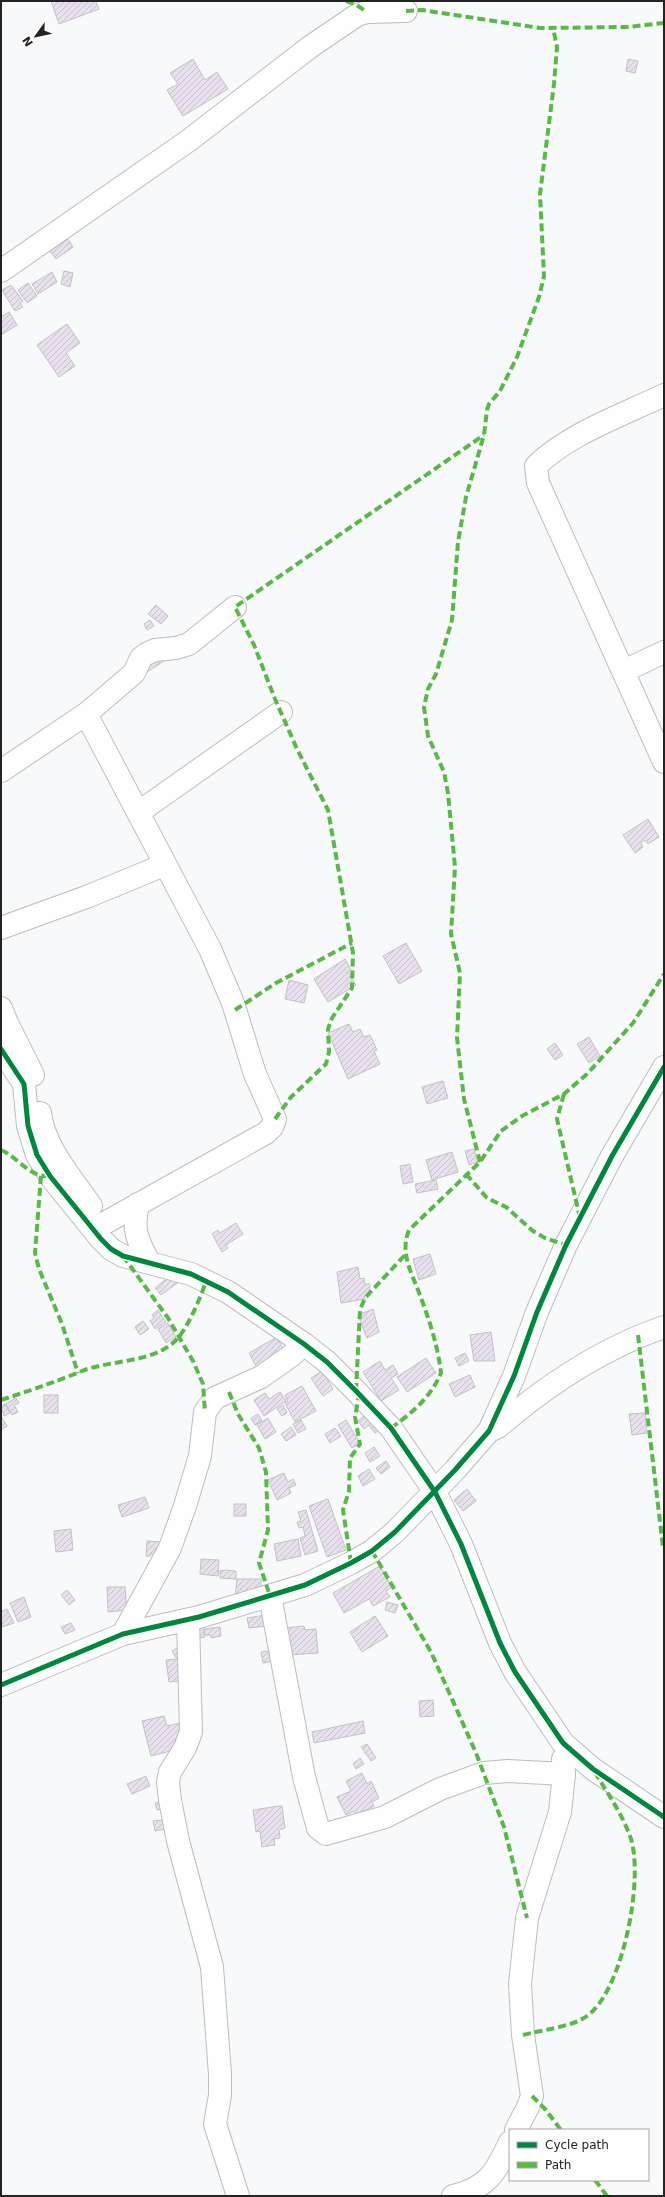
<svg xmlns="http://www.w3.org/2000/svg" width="665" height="2197" viewBox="0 0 665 2197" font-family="'DejaVu Sans',sans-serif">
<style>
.building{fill:url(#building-hatch);stroke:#c2c2c3}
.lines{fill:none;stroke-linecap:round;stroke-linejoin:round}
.minor-casing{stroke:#bcbdbe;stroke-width:24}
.minor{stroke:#fefefe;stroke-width:22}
.quiet{stroke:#58b947;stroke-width:4;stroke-dasharray:8 4;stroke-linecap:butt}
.cycleway-casing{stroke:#fff;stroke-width:8}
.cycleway{stroke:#00873e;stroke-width:5}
</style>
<defs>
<pattern id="building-hatch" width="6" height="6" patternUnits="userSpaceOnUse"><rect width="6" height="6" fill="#e8e0ed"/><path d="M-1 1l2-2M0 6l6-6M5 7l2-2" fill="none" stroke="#c7c0cb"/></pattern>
</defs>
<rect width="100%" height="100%" fill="#f8f9fb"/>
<g class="building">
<polygon points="51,1 99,1 96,2 99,9 59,24"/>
<polygon points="193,59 205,80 217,72 228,89 183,116 167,90 178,84 170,73"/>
<polygon points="628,59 638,61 635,73 626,71"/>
<polygon points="68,239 73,247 56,259 50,251"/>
<polygon points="64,271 73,273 70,287 61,284"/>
<polygon points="52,272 57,282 38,294 32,284"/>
<polygon points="28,283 37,296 27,303 18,290"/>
<polygon points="11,285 23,301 20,303 23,307 15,311 2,290"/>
<polygon points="9,312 17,325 1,335 1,317"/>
<polygon points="67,324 80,343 66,353 75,366 59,377 37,345"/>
<polygon points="156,605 168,616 161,624 148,614"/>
<polygon points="150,620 154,626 147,630 144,624"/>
<polygon points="161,651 167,659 144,674 138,666"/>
<polygon points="648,819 659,837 648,844 645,840 641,843 643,847 635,853 623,835"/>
<polygon points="406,943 422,971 399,984 383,956"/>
<polygon points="345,959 351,970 348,972 356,985 328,1002 314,979"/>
<polygon points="289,980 308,985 304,1003 285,999"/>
<polygon points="349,1024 353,1032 360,1029 364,1037 370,1035 377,1050 374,1051 380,1064 348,1079 328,1033"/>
<polygon points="589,1037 600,1056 589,1063 577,1044"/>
<polygon points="555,1043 563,1055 555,1060 547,1049"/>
<polygon points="443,1081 448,1098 427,1104 422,1087"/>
<polygon points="474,1149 478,1162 469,1165 465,1151"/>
<polygon points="452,1152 458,1172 432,1180 426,1160"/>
<polygon points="410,1164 413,1182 403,1184 400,1166"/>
<polygon points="436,1180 438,1189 417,1193 415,1184"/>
<polygon points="236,1223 243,1234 226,1245 228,1248 222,1252 212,1234 218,1230 220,1233"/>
<polygon points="430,1254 436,1274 419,1280 413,1259"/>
<polygon points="358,1267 360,1279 364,1278 365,1284 370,1284 369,1295 364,1296 365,1299 341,1303 337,1272"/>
<polygon points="174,1273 180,1281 161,1295 155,1288"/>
<polygon points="373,1309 379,1332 367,1338 358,1315"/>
<polygon points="158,1310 166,1322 155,1329 150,1321 154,1318 152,1315"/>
<polygon points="143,1321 149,1329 140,1335 135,1327"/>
<polygon points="168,1323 176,1337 166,1343 158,1329"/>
<polygon points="491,1332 495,1361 474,1361 470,1335"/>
<polygon points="277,1337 285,1353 257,1368 249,1353"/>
<polygon points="465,1353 469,1361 459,1366 455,1358"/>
<polygon points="426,1358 436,1373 407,1392 397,1377"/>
<polygon points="380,1361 385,1370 393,1365 398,1374 391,1378 399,1390 381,1401 363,1372"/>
<polygon points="322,1371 333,1389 323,1396 311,1378"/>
<polygon points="470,1375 475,1387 455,1397 449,1384"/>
<polygon points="302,1386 316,1411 295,1422 285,1403 288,1402 285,1395"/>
<polygon points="280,1392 286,1401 264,1416 254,1400 265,1393 269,1399"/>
<rect x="44" y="1395" width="14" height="18"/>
<polygon points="16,1398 19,1403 14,1405 18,1412 12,1415 6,1404"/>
<polygon points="5,1404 10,1413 4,1416 1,1406"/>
<polygon points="283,1405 287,1413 282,1416 277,1409"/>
<polygon points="645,1413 647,1433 632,1435 629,1414"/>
<polygon points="258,1414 262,1421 255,1425 251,1418"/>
<polygon points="1,1416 7,1426 1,1430"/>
<polygon points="364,1416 367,1420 373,1416 382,1428 375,1433 369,1425 364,1429 358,1421"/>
<polygon points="268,1418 276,1432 265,1439 257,1425"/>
<polygon points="301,1420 306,1429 298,1433 293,1424"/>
<polygon points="346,1420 360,1443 352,1448 338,1425"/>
<polygon points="291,1427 296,1435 286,1441 281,1434"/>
<polygon points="335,1428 341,1436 330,1443 325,1434"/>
<polygon points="374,1447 380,1456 370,1462 365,1453"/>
<polygon points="386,1461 390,1467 381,1474 376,1468"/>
<polygon points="369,1469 375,1479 363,1486 358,1476"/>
<polygon points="284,1473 288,1482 293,1479 296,1485 289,1488 291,1493 277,1500 268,1480"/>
<polygon points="467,1489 476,1501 463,1511 454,1500"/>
<polygon points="145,1497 149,1508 122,1517 118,1505"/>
<polygon points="328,1499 346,1550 327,1557 309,1506"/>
<rect x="234" y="1504" width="12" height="12"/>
<polygon points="306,1510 318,1551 305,1555 300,1538 305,1536 303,1527 299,1528 297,1522 301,1521 298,1512"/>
<polygon points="71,1529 73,1550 56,1552 54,1531"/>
<polygon points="298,1539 301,1556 277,1561 274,1544"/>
<polygon points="147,1541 162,1542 161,1554 150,1554 150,1556 146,1556"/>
<polygon points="201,1559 219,1560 218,1576 200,1574"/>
<polygon points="380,1566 392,1587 386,1591 390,1597 373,1606 369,1599 344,1613 333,1593"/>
<polygon points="226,1570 236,1571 236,1579 220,1578 220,1571"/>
<polygon points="237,1579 261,1579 261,1592 244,1592 244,1598 235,1598"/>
<polygon points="107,1587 125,1587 127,1610 108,1612"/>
<polygon points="67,1590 75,1600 69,1605 61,1595"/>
<polygon points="24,1597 31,1617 18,1622 10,1603"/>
<polygon points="387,1602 398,1605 395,1613 385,1610"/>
<polygon points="7,1609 14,1623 2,1627 1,1612"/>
<polygon points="265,1615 267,1626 249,1628 247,1618"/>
<polygon points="375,1616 388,1636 362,1652 350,1632"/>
<polygon points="71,1623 75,1630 65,1634 61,1627"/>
<polygon points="203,1624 205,1637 194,1639 192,1626"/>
<polygon points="304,1626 305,1630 316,1629 318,1653 289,1655 286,1628"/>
<polygon points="220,1627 221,1636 211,1638 211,1635 205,1635 204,1629"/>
<polygon points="184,1644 188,1650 176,1658 172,1651"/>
<polygon points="273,1650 275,1661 263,1663 261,1652"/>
<polygon points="187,1658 189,1680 169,1682 166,1660"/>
<polygon points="433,1700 434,1716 420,1717 419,1701"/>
<polygon points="164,1716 167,1726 180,1723 185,1741 178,1749 151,1756 142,1721"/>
<polygon points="363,1721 365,1733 314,1743 312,1732"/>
<polygon points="367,1744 376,1758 371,1761 361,1747"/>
<polygon points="360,1758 364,1764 356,1769 353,1764"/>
<polygon points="362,1773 367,1784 371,1781 379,1798 372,1802 374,1806 356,1815 354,1811 346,1815 337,1797 351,1791 346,1781"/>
<polygon points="146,1776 150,1786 132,1794 127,1784"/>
<polygon points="166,1800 168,1808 157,1810 155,1803"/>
<polygon points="279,1806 282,1806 285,1828 279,1830 280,1838 274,1839 275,1845 262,1847 260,1831 256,1832 253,1810"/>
<polygon points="170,1819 171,1828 155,1831 153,1821"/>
</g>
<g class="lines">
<defs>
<g id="minor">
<polyline points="1,271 188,141 310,47 357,15 367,12 406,11"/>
<path d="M664,395c-41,20 -96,39 -128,71l2,17 126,279"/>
<polyline points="624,671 664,652"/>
<polyline points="86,714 210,949 233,1003 255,1074 275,1119 272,1127 266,1133 94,1229"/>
<polyline points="1,771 86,714 134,673 141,658 146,654 155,650 176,648 189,644 235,607"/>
<polyline points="139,812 281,712"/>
<polyline points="1,928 89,896 164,865"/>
<polyline points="1,1008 7,1023 33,1075"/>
<polyline points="1,1049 24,1084 28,1126 37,1155 50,1176 101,1239 111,1249 123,1256 191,1274 228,1292 304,1344 327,1362 356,1391 391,1428 435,1492 461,1544 500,1643 515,1672 563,1743 593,1769 664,1817"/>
<path d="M40,1113c4,34 32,65 51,93"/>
<path d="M138,1204c-6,25 -1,36 11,58"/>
<path d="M489,1431l9,-4c49,-42 105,-79 166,-100"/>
<polyline points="270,1596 304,1777 318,1828 326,1834 385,1817 440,1789 484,1773 508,1771 564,1774"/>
<polyline points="188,1620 191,1732 185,1748 170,1772 168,1782 170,1800 178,1841 212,1967 220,2074 220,2095 215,2124 238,2196"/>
<polyline points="123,1634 170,1548 185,1506 200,1456 205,1412 215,1398 261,1377 291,1356 304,1344"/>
<polyline points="1,1685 123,1634 199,1617 305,1585 351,1563 372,1551 395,1532 455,1470 489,1431 514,1376 537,1312 566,1245 612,1156 664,1067"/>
<polyline points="516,2130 528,2107 532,2096 523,2035 520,1984 527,1918 560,1812 564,1774 563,1759"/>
<path d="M453,2196c35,-8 43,-24 57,-54"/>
</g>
</defs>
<use href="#minor" class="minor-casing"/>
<use href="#minor" class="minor"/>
<g class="quiet">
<polyline points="346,1 355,4 367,12"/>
<polyline points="406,11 422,10 540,28 627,27 664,23"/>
<polyline points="235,1010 276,983 352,943"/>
<polyline points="564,1094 557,1119 580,1218"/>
<polyline points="275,1119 291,1097 326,1064 329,1052 328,1029 332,1018 352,988 353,953 328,810 297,749 275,699 254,645 235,607 484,435"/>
<path d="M1,1150c15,6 28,26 45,26"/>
<polyline points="480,1162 464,1099 457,1038 460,973 451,934 455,867 448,793 444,772 428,736 424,707 428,689 436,674 452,620 458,542 466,497 484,435 487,410 489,404 500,391 517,357 539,297 544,276 540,194 554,84 557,47 553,28"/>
<polyline points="466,1174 487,1198 506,1207 533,1231 545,1238 566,1245"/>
<polyline points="41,1176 35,1253 39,1269 62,1324 78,1373"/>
<polyline points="123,1256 168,1318 193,1361 203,1384 205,1412"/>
<polyline points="638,1335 663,1547"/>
<polyline points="356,1391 360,1310 365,1298 405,1255"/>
<polyline points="229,1392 238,1414 259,1448 266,1472 268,1530 259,1563 270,1596"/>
<path d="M1,1400c28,-9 54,-18 81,-29 30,-12 74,-7 97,-34 12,-16 20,-37 27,-55"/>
<path d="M391,1428c21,-15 40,-31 50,-55 -3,-26 -11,-51 -20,-75 -8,-23 -22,-44 -12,-68l71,-68 21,-31 21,-15 42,-22 23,-20 46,-51 31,-49"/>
<polyline points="372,1551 431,1652 476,1753 504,1827 527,1918"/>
<polyline points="351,1563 343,1510 349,1491 350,1458 360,1444 355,1417 359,1395"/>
<path d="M523,2035c18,-5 49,-8 64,-19 36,-25 58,-140 43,-180 -8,-22 -22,-42 -34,-62"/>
<polyline points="532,2096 545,2109 561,2130"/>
<polyline points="595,2180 607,2196"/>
</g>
<defs>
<g id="cycleway">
<polyline points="1,1049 24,1084 28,1126 37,1155 50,1176 101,1239 111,1249 123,1256 191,1274 228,1292 304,1344 327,1362 356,1391 391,1428 435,1492 461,1544 500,1643 515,1672 563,1743 593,1769 664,1817"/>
<polyline points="1,1685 123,1634 199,1617 305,1585 351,1563 372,1551 395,1532 455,1470 489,1431 514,1376 537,1312 566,1245 612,1156 664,1067"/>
</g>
</defs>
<use href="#cycleway" class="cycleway-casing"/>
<use href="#cycleway" class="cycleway"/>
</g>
<rect width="665" height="2197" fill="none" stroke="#232324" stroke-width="4"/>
<rect x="509" y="2129" width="140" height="52" fill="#ffffff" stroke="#a7a7a7"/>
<rect x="517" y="2142" width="20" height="6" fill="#00873e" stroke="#a7a7a7"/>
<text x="545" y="2149" font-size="12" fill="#232324">Cycle path</text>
<rect x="517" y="2162" width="20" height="6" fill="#58b947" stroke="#a7a7a7"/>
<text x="545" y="2169" font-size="12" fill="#232324">Path</text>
<g transform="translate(36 36) rotate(237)" stroke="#ffffff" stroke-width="3" paint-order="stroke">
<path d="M0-3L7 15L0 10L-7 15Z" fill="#232324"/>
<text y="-6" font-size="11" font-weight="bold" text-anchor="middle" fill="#232324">N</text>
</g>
</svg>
